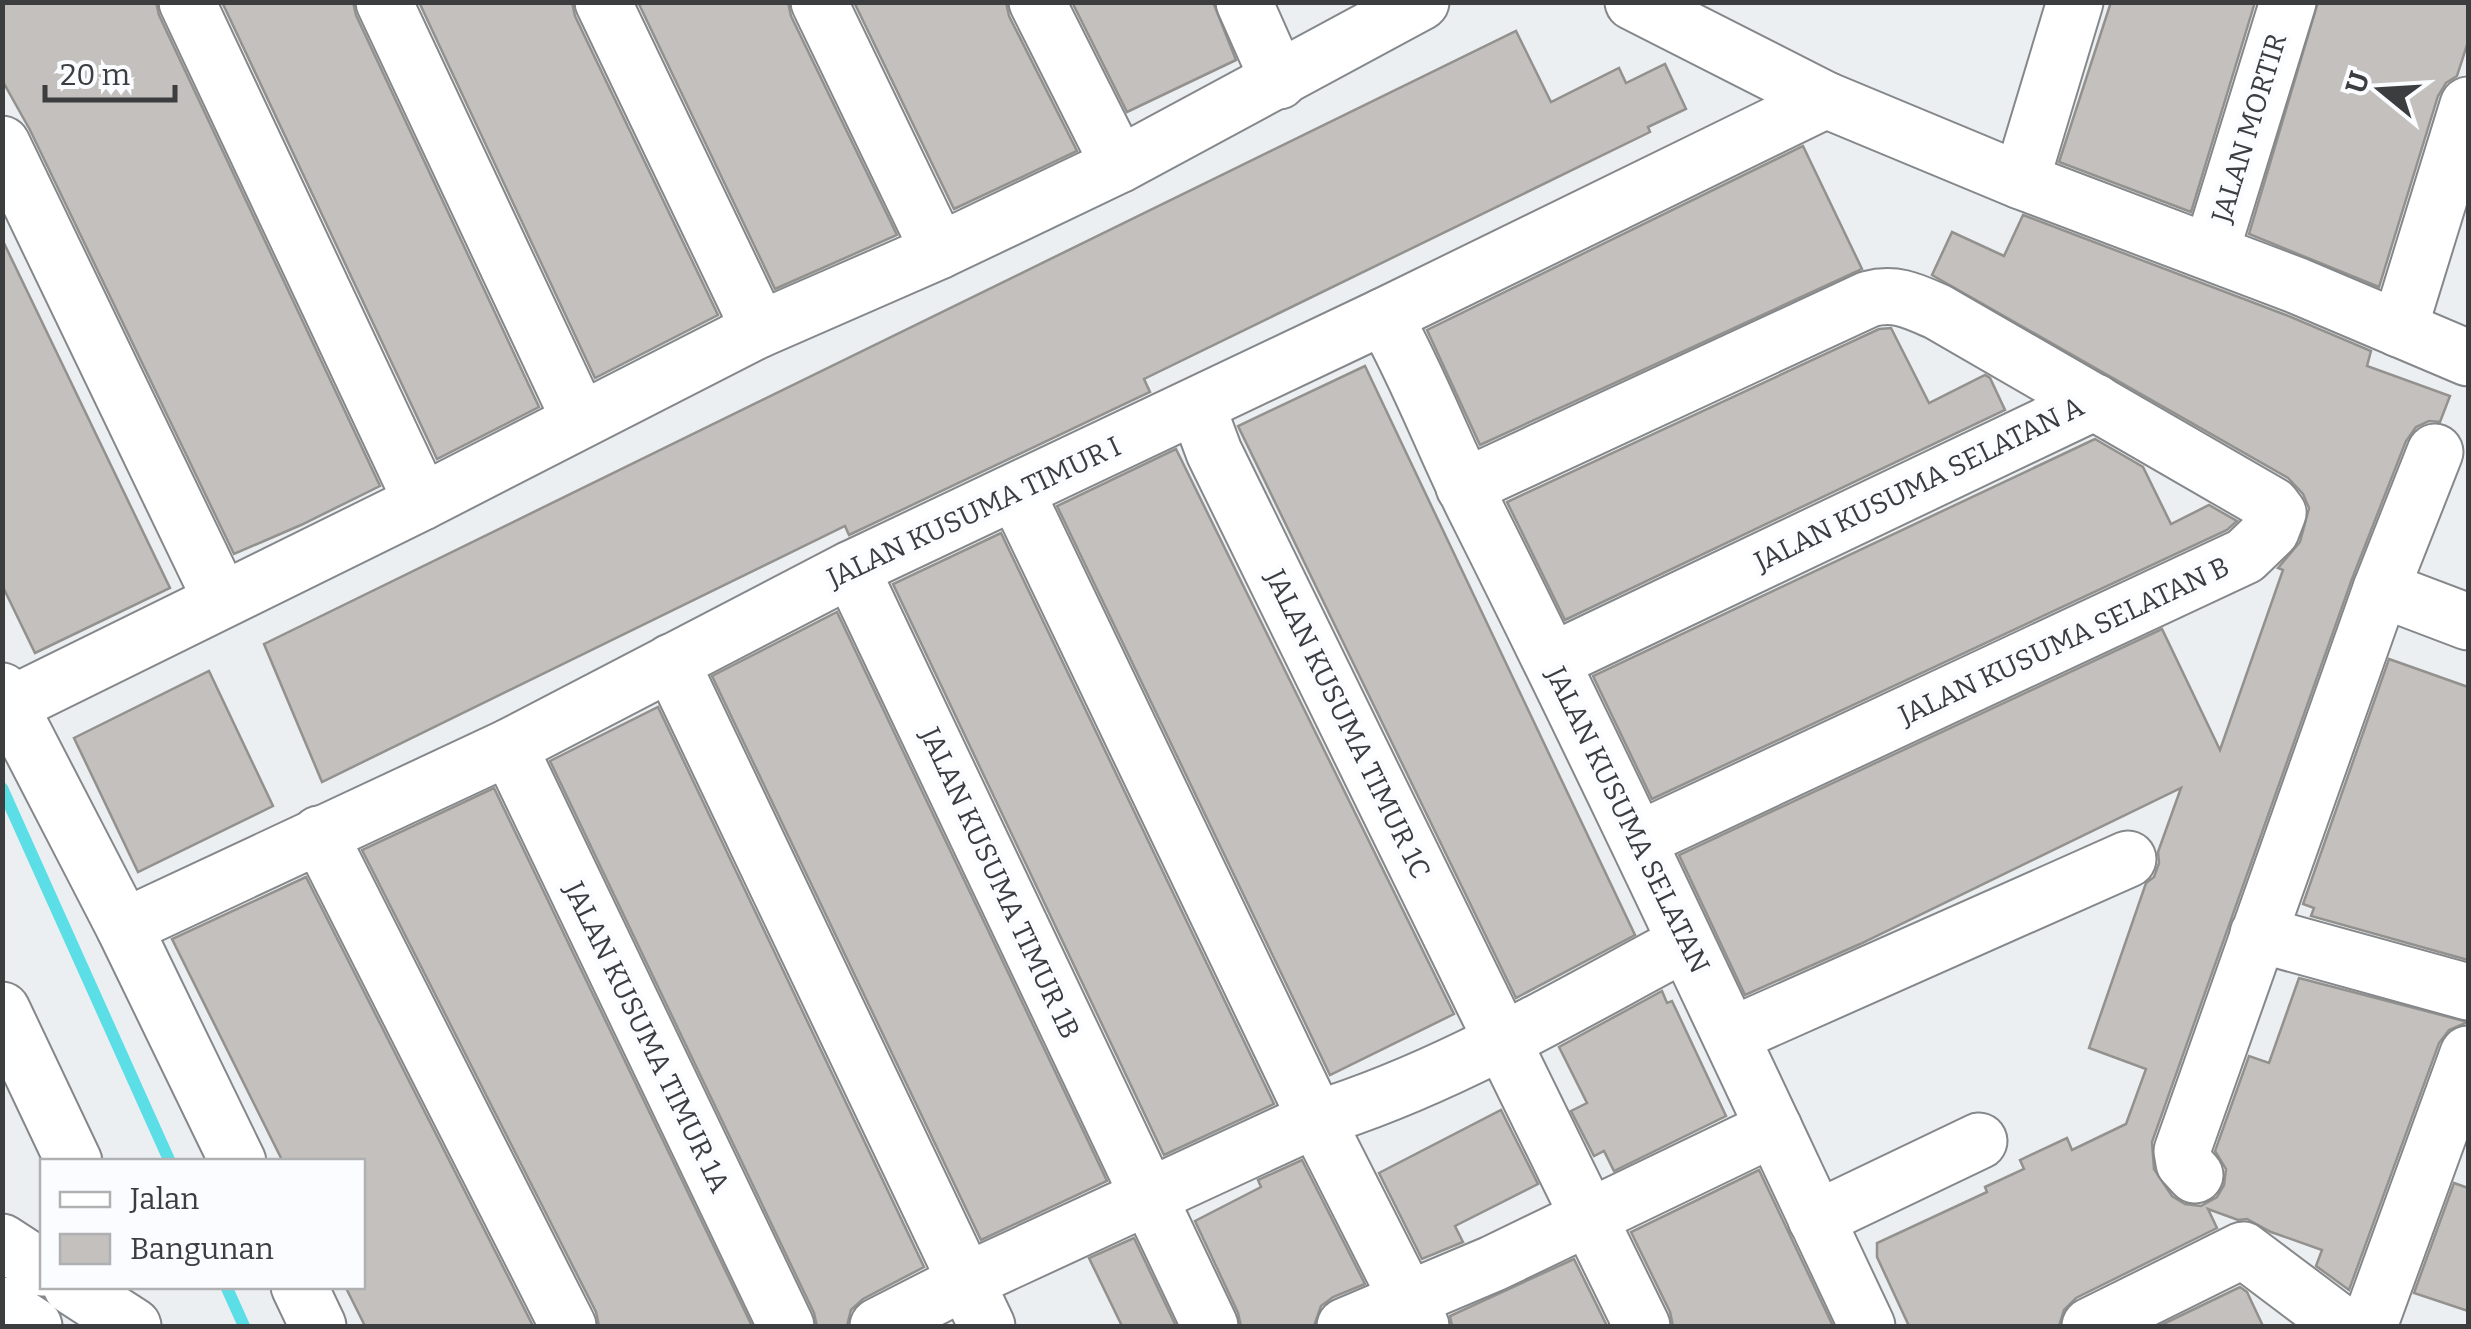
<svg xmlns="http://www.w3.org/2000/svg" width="2471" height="1329" viewBox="0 0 2471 1329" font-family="Bitter,serif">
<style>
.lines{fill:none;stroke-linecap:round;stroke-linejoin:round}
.stream{stroke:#5cdee6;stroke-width:12}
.building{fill:#c3c0bd;stroke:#93918e;stroke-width:2.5}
.minor-casing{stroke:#85888b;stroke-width:59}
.minor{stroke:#fff;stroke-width:55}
.labels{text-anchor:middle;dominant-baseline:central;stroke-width:9;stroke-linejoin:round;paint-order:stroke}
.street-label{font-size:28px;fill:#3c3d3e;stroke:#fafcff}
</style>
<rect width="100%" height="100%" fill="#eceff2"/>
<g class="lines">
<g class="stream">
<polyline points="2,788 170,1162"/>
<polyline points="226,1286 244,1326"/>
</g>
</g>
<g class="building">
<polygon points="2,2 156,2 159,15 380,486 301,525 234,554 30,130 2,80"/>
<polygon points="222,2 353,2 356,15 539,407 437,459"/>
<polygon points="419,2 572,2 575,16 718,315 595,378"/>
<polygon points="638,2 788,2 791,16 897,235 775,289"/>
<polygon points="854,2 1006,2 1009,16 1077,151 954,209"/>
<polygon points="1072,2 1213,2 1236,60 1127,112"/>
<polygon points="2111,2 2255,2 2191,212 2059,162"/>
<polygon points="2318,2 2468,2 2468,42 2457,76 2446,83 2438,96 2379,287 2249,234"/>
<polygon points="1516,31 1551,102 1619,68 1626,83 1665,64 1686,109 1648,127 1650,132 1144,379 1150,392 849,535 845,526 322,782 264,644"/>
<polygon points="1803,146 1862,269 1480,445 1427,330"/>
<polygon points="2023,215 2286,315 2371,351 2367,366 2450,396 2440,422 2429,421 2416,427 2406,441 2352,579 2152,1142 2154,1169 2172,1196 2185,1204 2201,1206 2217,1197 2224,1185 2226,1169 2215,1151 2249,1056 2269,1063 2299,978 2468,1022 2449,1030 2439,1043 2349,1290 2316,1266 2322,1250 2271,1232 2247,1219 2238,1220 2208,1209 2217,1228 2076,1298 2064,1310 2059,1326 1909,1326 1877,1257 1877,1243 1987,1192 1985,1187 2024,1169 2020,1160 2067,1138 2072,1150 2126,1124 2146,1069 2089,1048 2146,883 2154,877 2159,863 2158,852 2181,788 1860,944 1745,995 1679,855 2162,629 2220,750 2283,570 2278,568 2300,542 2309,508 2303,494 2288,478 1932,275 1952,232 2004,256"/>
<polygon points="2,239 170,588 35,653 2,585"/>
<polygon points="1891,328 1929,403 1985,375 1990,378 2005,410 1565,620 1507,502 1879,329"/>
<polygon points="1365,366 1635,935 1516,998 1238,426"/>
<polygon points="2095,439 2143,467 2171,524 2209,505 2237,521 2227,530 1652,799 1593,676"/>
<polygon points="1176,449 1454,1014 1330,1075 1057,506"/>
<polygon points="1001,533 1274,1104 1164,1155 893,584"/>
<polygon points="837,612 1107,1181 981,1240 712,676"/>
<polygon points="2389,659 2468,687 2468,960 2311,916 2314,908 2303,904"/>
<polygon points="209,671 273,806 138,872 74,738"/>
<polygon points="658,707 924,1267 863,1299 851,1310 847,1326 817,1326 814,1313 550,761"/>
<polygon points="494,788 752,1326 599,1326 596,1312 362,850"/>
<polygon points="306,877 533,1326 365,1326 345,1286 362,1286 362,1162 283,1162 172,939"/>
<polygon points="1662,991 1667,1003 1672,1001 1726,1116 1614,1171 1604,1151 1594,1156 1571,1111 1587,1103 1559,1047"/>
<polygon points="1501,1110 1538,1184 1455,1226 1463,1242 1422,1259 1379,1173"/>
<polygon points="1302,1160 1365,1284 1333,1297 1321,1306 1314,1326 1241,1326 1238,1313 1195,1221 1261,1187 1258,1180"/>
<polygon points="1759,1170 1833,1326 1673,1326 1670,1312 1631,1232"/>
<polygon points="2454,1183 2468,1188 2468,1311 2414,1293"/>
<polygon points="1134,1238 1176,1326 1122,1326 1089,1258"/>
<polygon points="1574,1259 1607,1326 1452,1326 1450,1316"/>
<polygon points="2240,1287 2247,1292 2263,1326 2159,1326"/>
</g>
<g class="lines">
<defs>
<g id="minor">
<polyline points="187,2 422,502"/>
<polyline points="384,2 580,420"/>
<polyline points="603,2 748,305 756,331"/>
<polyline points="819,2 939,251"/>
<polyline points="1037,2 1119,165"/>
<polyline points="1244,2 1279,81"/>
<polyline points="1633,2 1826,100 2021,181 2298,286 2468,358"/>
<polyline points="2,144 221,599"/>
<polyline points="2021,181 2075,2"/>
<polyline points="2214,253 2214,242 2288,2"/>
<path d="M1384,316c36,64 61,133 94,198 135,269 261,541 389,812"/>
<polyline points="2399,329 2468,105"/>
<polyline points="1197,406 1214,452 1642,1326"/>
<path d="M1464,487l405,-188c27,-7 44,2 69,13l334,193 6,8 -7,18 -26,25 -607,284"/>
<polyline points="1016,492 1316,1119 1421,1326"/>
<polyline points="851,569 1210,1326"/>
<polyline points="2381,589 2468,622"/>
<polyline points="1552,661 2095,402"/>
<polyline points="671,662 987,1326"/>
<polyline points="2,691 124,927 238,1162"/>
<polyline points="2,709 422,502 756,331 939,251 1119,165 1421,2"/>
<polyline points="509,747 786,1326"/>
<polyline points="319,834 568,1326"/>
<polyline points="124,927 509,747 851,569 1384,316 1826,100"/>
<polyline points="2258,934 2468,992"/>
<polyline points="2,1010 74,1162"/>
<polyline points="1732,1035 2128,859"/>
<polyline points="2195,1175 2184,1163 2182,1151 2381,589 2435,452"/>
<polyline points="1816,1219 1979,1141"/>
<polyline points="2,1242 42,1268"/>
<polyline points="71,1286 133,1326"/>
<polyline points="299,1286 318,1326"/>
<polyline points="2,1305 34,1326"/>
<path d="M878,1326l88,-45 350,-162c130,-40 249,-112 369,-176"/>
<polyline points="1345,1326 1492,1264 1774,1128"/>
<polyline points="2090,1326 2243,1250 2344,1326"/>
<polyline points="2369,1326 2468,1054"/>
</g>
</defs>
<use href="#minor" class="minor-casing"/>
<use href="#minor" class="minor"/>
</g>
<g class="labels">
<g class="street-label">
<text transform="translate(2249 128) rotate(-73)">JALAN MORTIR</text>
<text transform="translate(1919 484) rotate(-26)">JALAN KUSUMA SELATAN A</text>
<text transform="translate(974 512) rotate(-25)">JALAN KUSUMA TIMUR I</text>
<text transform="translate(2064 641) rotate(-25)">JALAN KUSUMA SELATAN B</text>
<text transform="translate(1348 724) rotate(64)">JALAN KUSUMA TIMUR 1C</text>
<text transform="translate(1628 820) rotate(64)">JALAN KUSUMA SELATAN</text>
<text transform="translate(1000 883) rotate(65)">JALAN KUSUMA TIMUR 1B</text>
<text transform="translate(647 1037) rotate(64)">JALAN KUSUMA TIMUR 1A</text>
</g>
</g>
<rect width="2471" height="1329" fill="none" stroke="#3c3d3e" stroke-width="10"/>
<rect x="40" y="1159" width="325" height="130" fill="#fafcff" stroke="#aeb0b2" stroke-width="2.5"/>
<rect x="60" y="1192" width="50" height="15" fill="#ffffff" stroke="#aeb0b2" stroke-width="2.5"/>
<text x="130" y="1209" font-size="30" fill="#3c3d3e">Jalan</text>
<rect x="60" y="1234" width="50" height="30" fill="#c3c0bd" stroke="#aeb0b2" stroke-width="2.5"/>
<text x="130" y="1259" font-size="30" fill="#3c3d3e">Bangunan</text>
<g transform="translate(2381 90) rotate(288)" stroke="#fafcff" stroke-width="8" paint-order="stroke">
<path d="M0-8L18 38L0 25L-18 38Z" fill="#3c3d3e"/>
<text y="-15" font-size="28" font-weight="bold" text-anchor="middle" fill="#3c3d3e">U</text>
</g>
<path d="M45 85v15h130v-15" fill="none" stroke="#3c3d3e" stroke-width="5"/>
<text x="60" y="85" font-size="30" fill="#3c3d3e" stroke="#fafcff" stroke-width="8" paint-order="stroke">20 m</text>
</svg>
